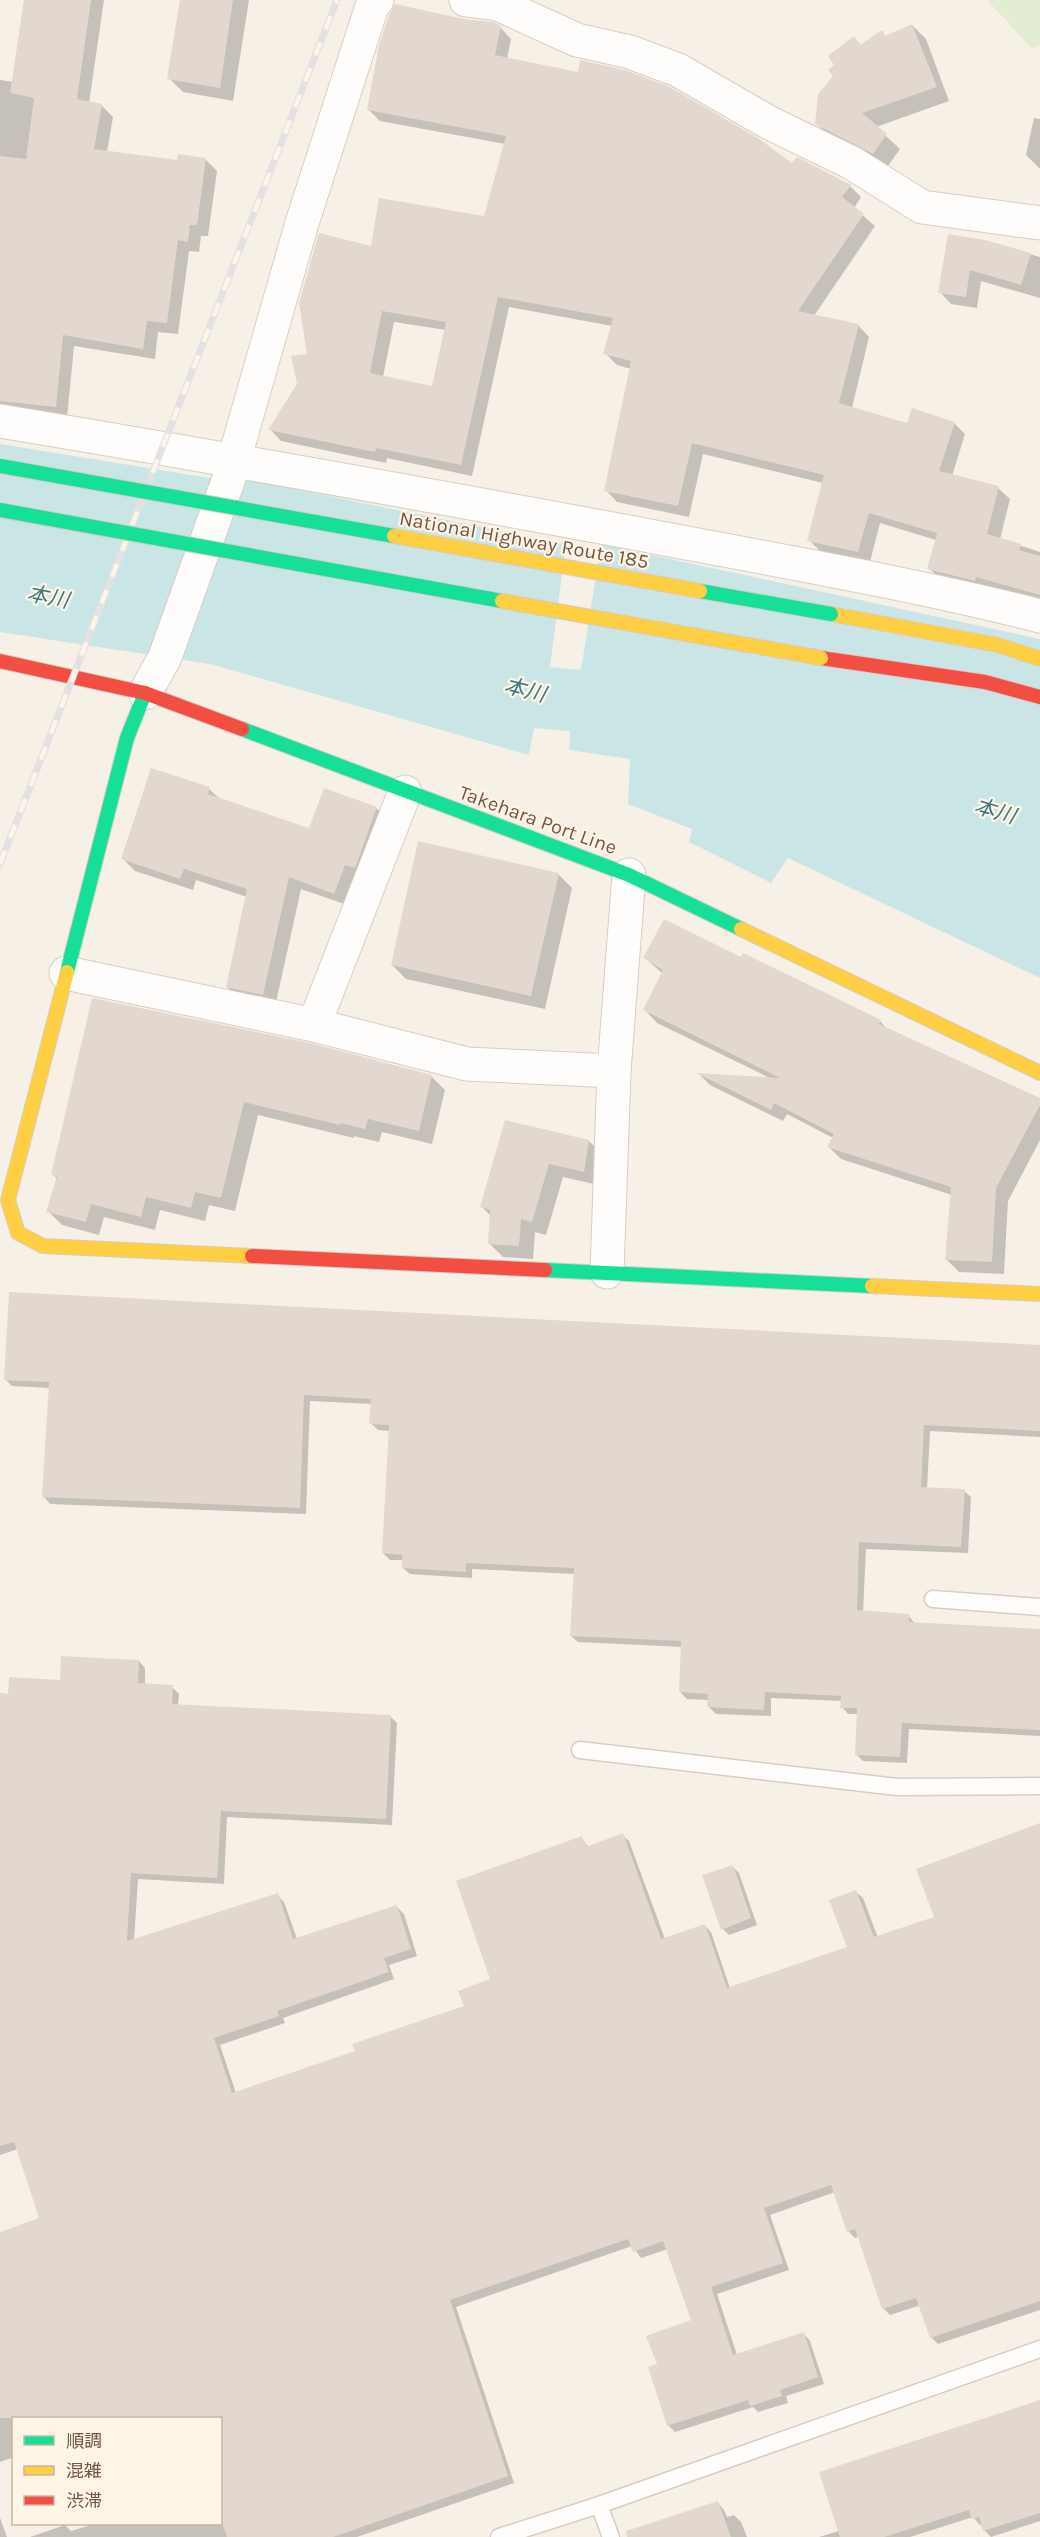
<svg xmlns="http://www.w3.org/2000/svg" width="1040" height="2537" viewBox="0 0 1040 2537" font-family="Karla,'Noto Sans JP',sans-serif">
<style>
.green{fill:#e3edd1}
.water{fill:#c9e5e6}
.shadow{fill:#0003;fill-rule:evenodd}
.building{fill:#e3d8cf;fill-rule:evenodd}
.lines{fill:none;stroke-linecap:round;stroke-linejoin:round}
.lane-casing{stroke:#d8cdc5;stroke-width:19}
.street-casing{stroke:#d8cdc5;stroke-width:35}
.fast-casing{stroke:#d7ccc3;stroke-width:16}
.slow-casing{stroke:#d7ccc3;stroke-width:16}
.jam-casing{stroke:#d7ccc3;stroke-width:16}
.lane{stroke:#fefdfb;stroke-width:16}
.street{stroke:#fefdfb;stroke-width:33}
.fast{stroke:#16e098;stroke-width:14}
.slow{stroke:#ffcf43;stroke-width:14}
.jam{stroke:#f24e42;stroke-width:14}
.rail-casing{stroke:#e4e1e4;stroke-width:7}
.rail{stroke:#fff5e7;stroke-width:4.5;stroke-dasharray:14;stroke-linecap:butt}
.fast-bridge-casing{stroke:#d5cbc4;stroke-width:16;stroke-linecap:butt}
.slow-bridge-casing{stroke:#d5cbc4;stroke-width:16;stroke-linecap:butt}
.fast-bridge{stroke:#16e098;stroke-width:14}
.slow-bridge{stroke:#ffcf43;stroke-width:14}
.labels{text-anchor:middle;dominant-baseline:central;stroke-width:4.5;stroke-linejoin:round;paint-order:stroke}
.street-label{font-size:20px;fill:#745647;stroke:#fff5e7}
.water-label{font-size:21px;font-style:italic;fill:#3e7882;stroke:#fff5e7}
</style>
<rect width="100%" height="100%" fill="#f7f0e7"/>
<polygon class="green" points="987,0 1040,0 1040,45 1032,49"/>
<polygon class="water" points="0,444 228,481 254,481 566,544 550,667 581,670 601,544 1040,639 1040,978 788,858 771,883 689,842 692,829 628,804 630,759 569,750 570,731 534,728 529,755 210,664 0,632"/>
<g class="shadow">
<polygon points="25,0 104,0 89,103 101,105 113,117 107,152 178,162 205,159 217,171 208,236 201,236 199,252 189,251 178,334 158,332 155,359 74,346 67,418 0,411 0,80 13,82"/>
<polygon points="182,0 249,0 233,101 183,92 169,78"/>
<polygon points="912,25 926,39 949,101 876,127 900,149 887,167 831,138 816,123 854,38 862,46 881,32 886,37"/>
<path d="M500,27l11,12 -4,20 343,127 11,11 -7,11 21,18 -61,90 44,9 11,12 -17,71 56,17 46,-2 11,11 -13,42 46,12 12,11 -10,40 40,13v50l-99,-22 -12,-12 7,-28 -56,-17 -10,39 -49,-10 -12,-12 14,-57 -120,-29 -14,63 -72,-15 -11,-12 25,-121 -14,-4 -12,-12 7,-27 -103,-19 -37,169 -85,-18 -1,5 -105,-22 -11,-12 29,-45 10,-28 63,-108 113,-31 20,-73 -125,-23 -11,-11zM394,322l52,8 -13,58 -50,-11z"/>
<polygon points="1034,118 1040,119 1040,169 1026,155"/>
<polygon points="985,242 1040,257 1040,298 981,281 977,308 951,304 940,292"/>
<polygon points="209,789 221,800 310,830 376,808 389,821 347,905 301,889 275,1007 240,999 227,987 247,897 196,880 193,890 135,871 123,859"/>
<polygon points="558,874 572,888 545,1009 406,979 392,965"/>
<polygon points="645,958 742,959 880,1021 889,1031 1040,1100 1040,1140 1008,1201 1004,1274 959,1272 947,1260 952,1195 841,1159 829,1147 833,1138 787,1114 783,1121 710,1085 700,1075 772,1079 657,1023 645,1010 663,974"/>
<polygon points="93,999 431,1076 445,1090 432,1144 382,1132 379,1142 354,1136 354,1138 258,1115 235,1211 209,1205 205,1221 160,1210 155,1230 104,1217 99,1235 62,1225 48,1211 57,1179 53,1174"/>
<polygon points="506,1122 589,1141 603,1155 598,1185 563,1177 546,1235 535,1232 533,1259 503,1257 489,1243 491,1216 482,1207"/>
<polygon points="1040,1346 1040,1437 930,1431 927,1489 964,1491 971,1497 968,1553 866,1549 863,1612 908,1615 915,1624 1040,1630 1040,1736 909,1729 907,1763 863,1761 856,1754 858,1714 848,1714 842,1707 842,1701 771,1698 771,1716 716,1714 709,1707 709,1700 687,1699 680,1692 682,1647 578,1642 571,1636 575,1574 472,1569 472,1578 410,1574 403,1568 403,1560 390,1560 383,1553 390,1431 378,1430 371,1423 372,1404 310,1401 306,1514 50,1504 44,1497 51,1388 12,1386 5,1379"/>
<polygon points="139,1661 145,1668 145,1685 172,1687 179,1694 178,1706 390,1716 397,1723 392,1825 227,1817 224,1884 138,1879 134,1941 277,1895 284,1902 297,1939 397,1907 404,1914 417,1956 389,1965 394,1979 283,2018 285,2023 220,2045 236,2093 357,2052 465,2007 492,1979 581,1838 589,1848 622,1835 629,1841 665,1939 704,1925 711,1932 730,1988 849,1948 856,1892 863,1898 878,1938 936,1918 1040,1824 1040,2310 938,2344 931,2337 921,2305 890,2315 883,2308 859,2236 855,2238 848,2231 835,2192 770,2215 789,2270 717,2294 737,2355 804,2334 810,2341 824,2384 786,2396 788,2403 758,2412 753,2407 675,2432 668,2425 659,2365 693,2321 668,2249 641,2258 632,2246 456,2307 514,2483 357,2537 30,2537 65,2525 71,2531 94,2524 220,2524 220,2418 14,2418 14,2457 0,2462 0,2233 41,2219 18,2149 0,2155 0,1695 9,1695"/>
<polygon points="732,1866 739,1873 757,1925 729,1935 723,1929"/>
<polygon points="1040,2401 1040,2521 991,2537 984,2530 982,2524 980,2525 973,2517 910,2537 819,2537 839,2531"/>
<polygon points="718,2503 724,2510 727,2517 734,2515 741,2522 747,2537 656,2537"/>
<polygon points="0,2518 7,2537 0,2537"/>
</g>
<g class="building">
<polygon points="24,0 91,0 77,99 102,104 94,149 177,160 178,154 206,158 197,225 190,225 188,242 178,240 167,323 147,321 143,349 63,335 56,407 0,401 0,156 26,159 34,98 10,93"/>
<polygon points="180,0 233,0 220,88 167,79"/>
<path d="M395,4l69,15 29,3 8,4 -6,29 83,17 2,-12 45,10 45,17 88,51 34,25 5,-6 54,28 -9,12 22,17 -66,97 61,13 -20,79 68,20 5,-15 43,14 -16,49 60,15 -12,48 34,10 -2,6 21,6v39l-64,-18 -1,4 -48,-12 10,-36 -68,-20 -11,39 -51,-11 17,-66 -132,-32 -14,63 -74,-15 27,-130 -28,-7 10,-36 -115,-21 -37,168 -85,-17 -1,4 -107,-22 29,-46 -6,-28 16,-2 -8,-51 20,-70 52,13 8,-48 105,18 22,-80 -139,-26 12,-65 10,-30zM382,311l64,11 -14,64 -62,-13z"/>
<polygon points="912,24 937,87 862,113 887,134 873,154 815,124 818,94 833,76 828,70 834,65 828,56 854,36 860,45 882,30 885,36"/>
<polygon points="948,234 985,240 1031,253 1021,285 970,270 966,297 938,293"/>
<polygon points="151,768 210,787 208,794 309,828 324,788 377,807 355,868 345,865 334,894 289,877 263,995 226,987 247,889 184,869 180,879 121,859"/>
<polygon points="418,841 559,873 531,996 391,965"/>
<polygon points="664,919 741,957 743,953 830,995 881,1020 879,1024 1040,1098 1040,1105 996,1188 992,1262 945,1260 951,1187 827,1147 834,1134 774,1103 771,1110 696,1073 780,1078 643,1010 663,970 643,958"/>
<polygon points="92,998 310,1043 432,1075 419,1131 368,1119 365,1129 341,1123 340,1125 244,1102 221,1198 195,1192 191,1208 146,1197 141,1217 91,1204 86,1222 46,1212 57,1176 51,1175"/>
<polygon points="505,1120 589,1140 584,1172 549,1164 532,1222 521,1219 519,1246 488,1244 490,1210 480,1207"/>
<polygon points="9,1292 1040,1345 1040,1431 924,1425 921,1487 965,1489 961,1547 859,1542 857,1610 909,1614 909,1622 1040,1629 1040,1730 902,1723 900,1757 855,1755 857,1708 840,1708 841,1696 765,1692 764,1710 707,1707 708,1694 679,1692 681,1641 570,1636 574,1568 466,1563 466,1572 402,1568 402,1555 382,1553 389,1425 369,1424 371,1399 304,1395 300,1508 42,1497 49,1382 4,1380"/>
<polygon points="61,1656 139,1660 138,1683 173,1685 172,1704 391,1715 386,1819 221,1811 217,1878 131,1873 127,1941 278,1893 293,1939 397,1905 411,1949 384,1958 389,1972 277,2011 279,2016 214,2038 232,2093 355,2051 352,2044 464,2006 458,1991 490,1979 456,1881 582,1836 586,1847 623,1833 661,1939 705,1924 727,1988 847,1947 829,1900 856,1890 874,1937 934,1917 916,1869 1040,1823 1040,2301 930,2338 916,2298 882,2309 855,2229 847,2232 831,2185 764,2208 783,2263 711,2287 733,2355 804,2332 818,2377 780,2390 782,2396 750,2406 748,2400 667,2426 648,2367 657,2364 646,2336 691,2320 663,2241 633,2252 628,2239 450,2300 508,2476 333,2537 227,2537 220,2517 220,2418 0,2418 0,2232 39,2218 14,2142 0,2146 0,1693 8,1694 9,1677 60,1680"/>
<polygon points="733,1865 751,1918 721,1930 702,1875"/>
<polygon points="1040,2400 1040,2513 983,2531 979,2517 972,2519 969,2510 884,2537 840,2537 819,2472"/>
<polygon points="718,2501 731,2537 627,2537 626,2531"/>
</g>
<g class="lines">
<defs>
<g id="lane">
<polyline points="933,1599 1040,1607"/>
<polyline points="580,1750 897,1787 1040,1786"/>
<polyline points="599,2505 611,2537"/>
<polyline points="499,2537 599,2505 1040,2349"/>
</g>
<g id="street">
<polyline points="466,0 498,4 577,40 630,52 678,70 768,122 852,163 922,207 1040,223"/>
<path d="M0,421c212,35 423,73 634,112 135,26 272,49 406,83"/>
<polyline points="145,693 165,657 228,481 302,223 372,6 377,0"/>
<polyline points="66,973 314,1025 467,1064 614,1071"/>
<polyline points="314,1025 405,792"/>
<polyline points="607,1272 614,1071 629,875"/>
</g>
<g id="fast">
<polyline points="242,729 629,875 741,929"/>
<polyline points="67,972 127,738 145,693"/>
<polyline points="545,1270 872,1286"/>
</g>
<g id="slow">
<polyline points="831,614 998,645 1040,659"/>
<polyline points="741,929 1040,1073"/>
<polyline points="67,972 8,1200 18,1233 43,1246 252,1256"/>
<polyline points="872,1286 1040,1294"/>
</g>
<g id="jam">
<polyline points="821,658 985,682 1040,697"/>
<polyline points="0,661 145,693 242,729"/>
<polyline points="252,1256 545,1270"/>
</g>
</defs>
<use href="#lane" class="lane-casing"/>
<use href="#street" class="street-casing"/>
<use href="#fast" class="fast-casing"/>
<use href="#slow" class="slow-casing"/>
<use href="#jam" class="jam-casing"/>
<use href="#lane" class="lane"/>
<use href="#street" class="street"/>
<use href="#fast" class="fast"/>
<use href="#slow" class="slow"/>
<use href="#jam" class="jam"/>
<defs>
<polyline id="rail" points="0,864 337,0"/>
</defs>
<use href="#rail" class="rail-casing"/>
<use href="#rail" class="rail"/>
<defs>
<g id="fast-bridge">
<polyline points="0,466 394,536"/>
<polyline points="0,510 502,601"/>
<polyline points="700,591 831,614"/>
</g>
<g id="slow-bridge">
<polyline points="394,536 700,591"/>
<polyline points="502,601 821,658"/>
</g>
</defs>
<use href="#fast-bridge" class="fast-bridge-casing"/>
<use href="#slow-bridge" class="slow-bridge-casing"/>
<use href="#fast-bridge" class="fast-bridge"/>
<use href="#slow-bridge" class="slow-bridge"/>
</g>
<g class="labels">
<g class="street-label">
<text transform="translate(524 540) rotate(10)">National Highway Route 185</text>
<text transform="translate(538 820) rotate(20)">Takehara Port Line</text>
</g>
<g class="water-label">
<text transform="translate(48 597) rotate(11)">本川</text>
<text transform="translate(525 690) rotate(14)">本川</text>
<text transform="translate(995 811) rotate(16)">本川</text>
</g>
</g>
<rect x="12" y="2417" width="210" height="108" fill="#fff5e7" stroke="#c7b5a7" stroke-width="1.5"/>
<rect x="24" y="2436" width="30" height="9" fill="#16e098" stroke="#c7b5a7" stroke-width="1.5"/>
<text x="66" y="2447" font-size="18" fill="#745647">順調</text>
<rect x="24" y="2466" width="30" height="9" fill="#ffcf43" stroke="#c7b5a7" stroke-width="1.5"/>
<text x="66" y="2477" font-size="18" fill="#745647">混雑</text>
<rect x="24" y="2496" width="30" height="9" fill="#f24e42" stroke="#c7b5a7" stroke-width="1.5"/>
<text x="66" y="2507" font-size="18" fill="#745647">渋滞</text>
</svg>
